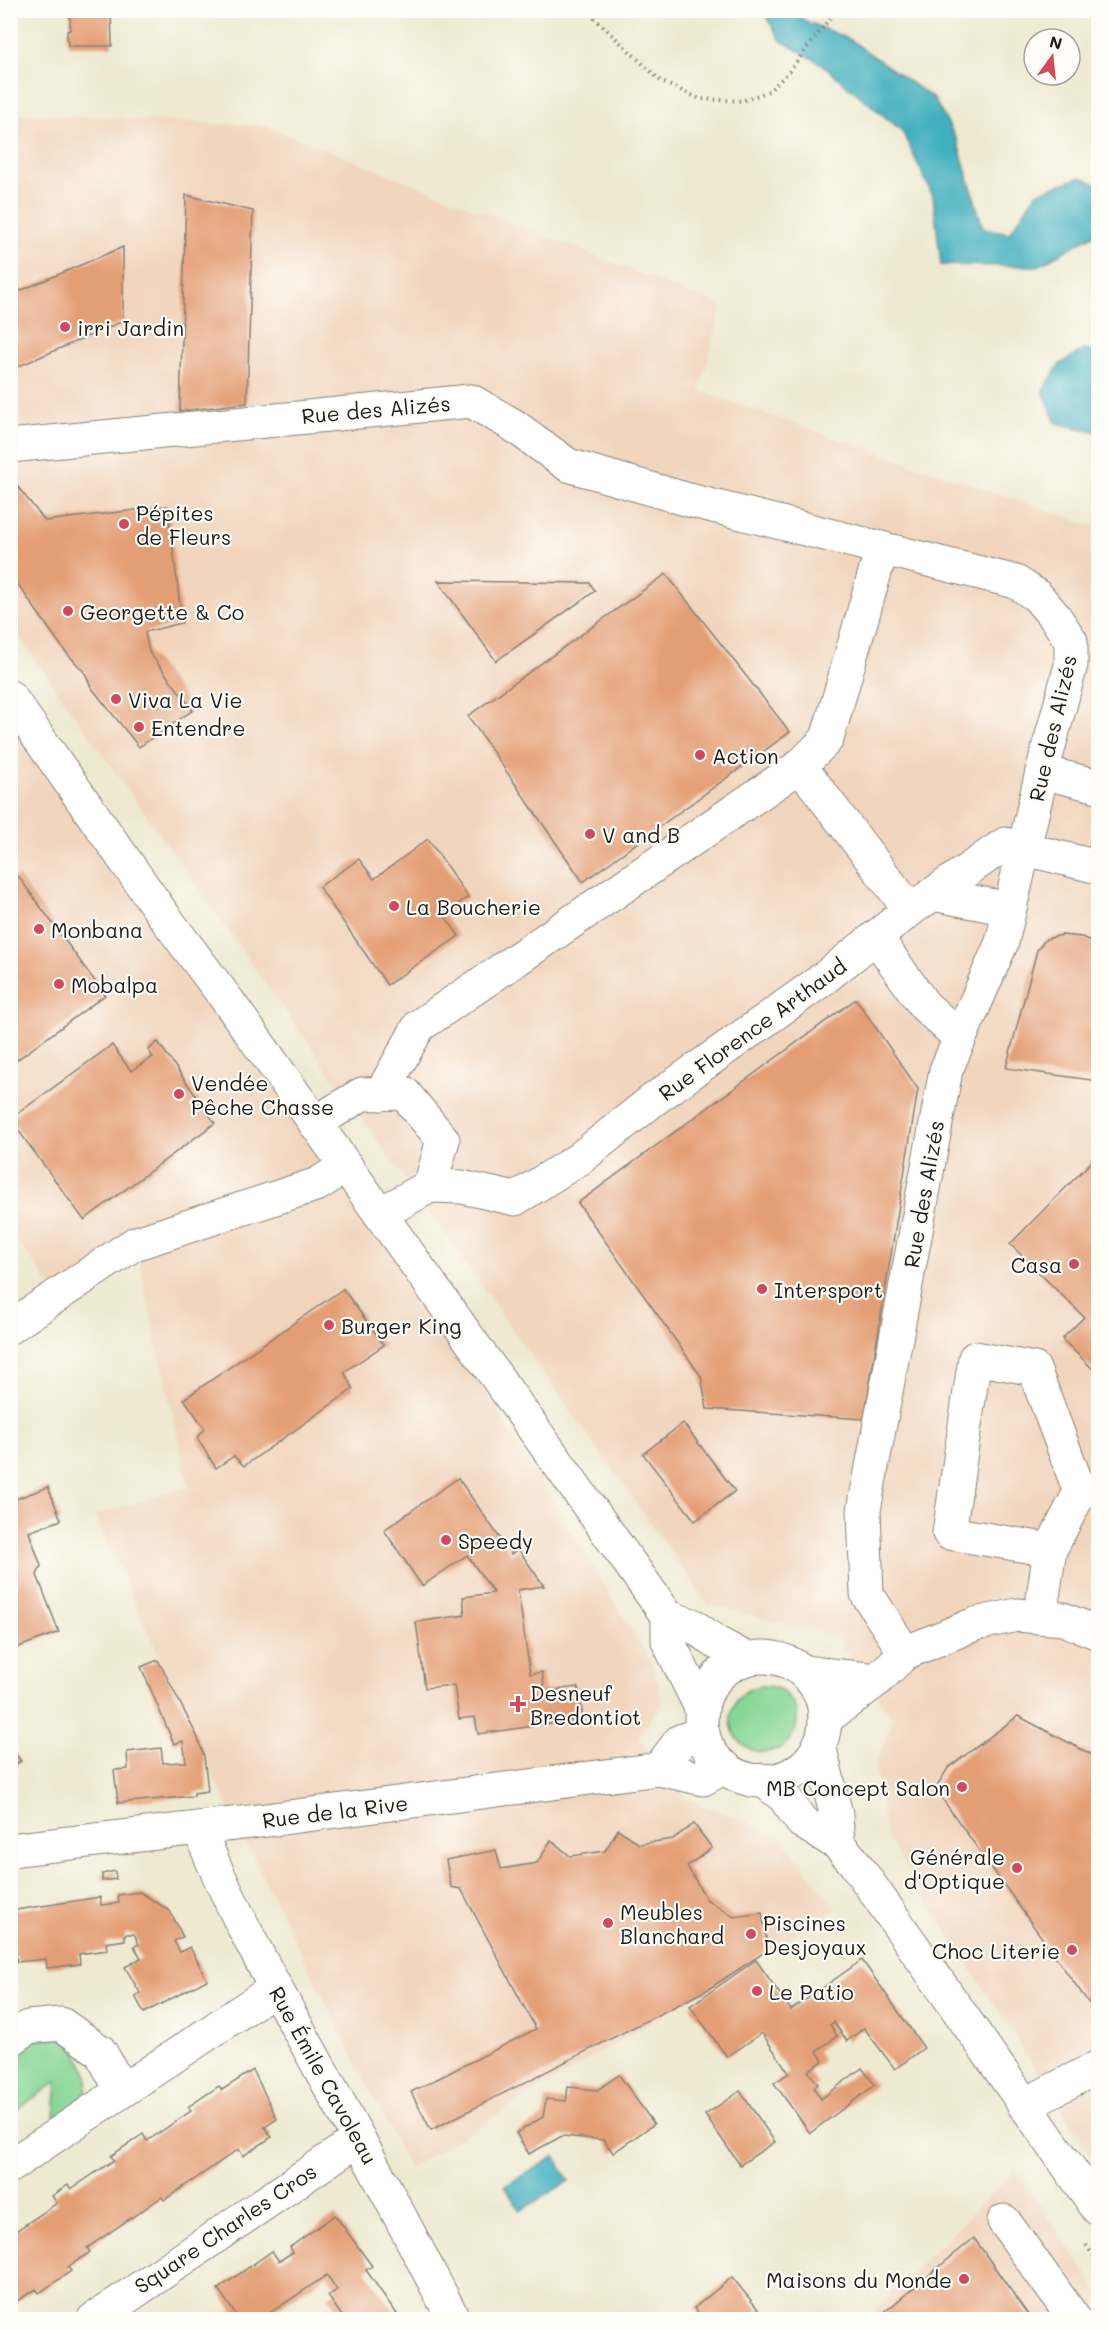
<svg xmlns="http://www.w3.org/2000/svg" width="1109" height="2330" viewBox="0 0 1109 2330" font-family="Mali,sans-serif">
<style>
.built{fill:#f1d5bd}
.green{fill:#88d796;stroke:#527a59;stroke-width:1.5}
.water{fill:#41afbe;stroke:#2e666d;stroke-width:1.5}
.building{fill:#e49e75}
.lines{fill:none;stroke-linecap:round;stroke-linejoin:round}
.minor-casing{stroke:#858276;stroke-width:35}
.major-casing{stroke:#858276;stroke-width:35}
.path{stroke:#858276;stroke-width:4;stroke-dasharray:1.5 4.5;stroke-linecap:butt}
.minor{stroke:#fff;stroke-width:33}
.major{stroke:#fff;stroke-width:33}
.poi-dot{fill:#d1495b;stroke:#fdfcf7;stroke-width:2}
.labels{text-anchor:middle;dominant-baseline:central;stroke-width:4.5;stroke-linejoin:round;paint-order:stroke}
.poi-label{font-size:21px;fill:#1c1c1c;stroke:#fdfcf7;text-anchor:start}
.street-label{font-size:21px;fill:#1c1c1c;stroke:#fdfcf7}
</style>
<rect width="100%" height="100%" fill="#fdfcf7"/>
<filter id="ink" filterUnits="userSpaceOnUse"><feTurbulence type="fractalNoise" baseFrequency=".0167" numOctaves="2"/><feDisplacementMap in="SourceGraphic" scale="12" xChannelSelector="R" yChannelSelector="G"/><feConvolveMatrix kernelMatrix="1 2 1 2 8 2 1 2 1" color-interpolation-filters="sRGB"/></filter>
<filter id="wash" filterUnits="userSpaceOnUse"><feTurbulence type="fractalNoise" baseFrequency=".008" numOctaves="4" result="noise"/><feDisplacementMap in="SourceGraphic" scale="24" xChannelSelector="R" yChannelSelector="G"/><feGaussianBlur stdDeviation="1.35" result="paint"/><feColorMatrix in="noise" values="0 0 0 0 0 0 0 0 0 0 0 0 0 0 0 0 0 1.4 0 .05"/><feComposite in="paint" operator="in"/></filter>
<g filter="url(#wash)">
<rect width="100%" height="100%" fill="#eee9d0"/>
<g class="built">
<polygon points="10,113 266,126 722,306 700,391 1098,528 1098,2166 887,1838 875,1767 893,1718 835,1637 708,1604 11,626"/>
<polygon points="10,697 346,1166 653,1665 663,1704 638,1737 687,1799 781,1836 836,1910 409,2168 224,1799 95,1515 189,1487 135,1245 57,1296 32,1260 11,1237"/>
<polygon points="1015,2170 1098,2289 1098,2319 865,2320"/>
</g>
<g class="green">
<circle cx="764" cy="1719" r="33"/>
<path d="M65,2038c14,17 34,43 14,64 -6,7 -18,11 -25,16l3,-37 -46,33v-60l22,-15z"/>
</g>
<g class="water">
<polygon points="763,11 798,11 803,20 849,39 934,99 957,140 983,228 1010,233 1036,193 1081,177 1098,185 1098,232 1038,266 941,265 933,196 902,131 819,62 781,41"/>
<polygon points="1083,350 1098,352 1098,432 1056,423 1043,391 1059,365"/>
<polygon points="555,2156 569,2181 520,2211 505,2186"/>
</g>
<g id="blocks">
<g class="building">
<polygon points="70,10 111,10 112,46 68,46 67,31 70,30"/>
<polygon points="186,195 253,211 247,403 180,411"/>
<polygon points="123,247 123,321 10,370 10,295"/>
<polygon points="10,477 45,521 168,506 182,623 145,632 149,652 193,710 139,747 91,687 85,673 64,650 10,573"/>
<polygon points="666,574 790,732 583,882 468,716"/>
<polygon points="438,581 590,583 595,591 496,661"/>
<polygon points="428,839 468,897 443,914 459,936 387,985 319,887 359,859 374,879"/>
<polygon points="18,876 105,995 10,1065 10,882"/>
<polygon points="1062,935 1082,937 1098,945 1098,1081 1006,1068 1037,950 1046,939"/>
<polygon points="856,999 918,1089 864,1419 707,1409 701,1376 578,1203"/>
<polygon points="158,1042 215,1123 84,1220 10,1119 112,1045 131,1071 153,1057 148,1050"/>
<polygon points="1098,1155 1098,1374 1062,1339 1084,1317 1010,1244"/>
<polygon points="343,1289 384,1345 344,1372 353,1389 244,1466 234,1456 216,1468 197,1438 205,1429 184,1399"/>
<polygon points="683,1423 735,1491 695,1521 643,1454"/>
<polygon points="458,1478 511,1554 518,1549 544,1586 518,1590 530,1674 542,1672 545,1691 578,1687 583,1719 478,1734 475,1717 459,1719 454,1685 425,1688 416,1622 465,1615 463,1597 494,1593 467,1555 422,1586 384,1530"/>
<polygon points="48,1487 61,1520 29,1532 41,1566 37,1575 59,1632 11,1650 10,1501"/>
<polygon points="158,1660 197,1736 204,1756 208,1791 194,1793 194,1796 118,1803 114,1770 128,1769 127,1752 161,1748 163,1763 186,1762 183,1741 174,1744 141,1667"/>
<polygon points="1018,1716 1098,1758 1098,2016 943,1800 938,1784 948,1768"/>
<polygon points="10,1747 21,1761 10,1768"/>
<polygon points="694,1824 712,1848 687,1866 707,1900 734,1917 762,1913 768,1950 707,1990 431,2130 411,2092 536,2029 461,1889 451,1887 446,1860 496,1850 501,1869 537,1863 551,1840 570,1856 605,1851 618,1829 639,1844 673,1839"/>
<polygon points="115,1871 116,1879 102,1881 102,1874"/>
<polygon points="140,1892 170,1911 183,1937 174,1941 180,1952 190,1947 207,1980 144,2013 135,1996 140,1993 125,1967 141,1958 134,1946 139,1944 134,1934 125,1934 125,1940 106,1943 107,1950 79,1954 80,1964 47,1968 46,1959 17,1962 16,1956 10,1956 10,1911 100,1897 101,1905 119,1903 118,1895"/>
<polygon points="756,1960 791,2010 862,1960 924,2048 895,2069 864,2028 847,2041 834,2022 830,2025 837,2036 817,2051 823,2061 808,2071 818,2084 814,2088 821,2099 862,2068 875,2085 810,2133 774,2083 789,2073 762,2033 727,2057 690,2006"/>
<polygon points="253,2070 277,2119 265,2127 272,2137 243,2156 239,2149 164,2200 162,2197 87,2248 90,2252 68,2267 71,2271 39,2293 36,2289 14,2303 10,2298 10,2235 57,2203 52,2196 68,2185 71,2189 114,2160 111,2156 143,2134 147,2141 191,2111 188,2107 219,2086 222,2090"/>
<polygon points="619,2075 654,2124 613,2153 604,2140 562,2136 529,2154 516,2133 543,2117 546,2099 566,2101 568,2087 597,2090"/>
<polygon points="740,2091 775,2142 740,2165 705,2115"/>
<polygon points="335,2215 372,2266 366,2270 397,2314 389,2319 344,2319 328,2296 337,2290 327,2275 261,2319 239,2319 218,2289 272,2251 279,2261 293,2252 290,2247"/>
<polygon points="974,2238 1031,2319 876,2319"/>
<polygon points="732,2277 766,2319 703,2319 694,2308"/>
</g>
</g>
</g>
<g filter="url(#ink)">
<use href="#blocks" fill-opacity="0" stroke="#858276" stroke-width="1.5"/>
<g class="lines">
<defs>
<g id="minor">
<polyline points="10,446 471,401 513,425 568,465 689,500 1016,582 1037,596 1055,617 1071,641 1071,665 1042,772 1002,942 946,1070 864,1510 867,1594 905,1653"/>
<polyline points="1042,772 1098,786"/>
<polyline points="933,894 1009,909"/>
<polyline points="910,910 1005,844 1098,867"/>
<polyline points="876,937 924,1005 960,1038"/>
<polyline points="381,1094 419,1026 800,766 827,739 882,548"/>
<polyline points="315,1123 362,1094 404,1093 443,1140 430,1186 380,1214"/>
<polyline points="430,1186 462,1187 515,1199 579,1159 653,1100 819,982 910,910 800,766"/>
<polyline points="10,1327 134,1244 318,1184 346,1166"/>
<polyline points="1040,1617 1050,1550 1080,1492 1034,1369 975,1358 949,1533 1050,1550"/>
<polyline points="803,1672 877,1680"/>
<polyline points="825,1719 877,1680 905,1653 975,1624 1017,1615 1063,1619 1098,1633"/>
<polyline points="659,1769 680,1741 703,1733"/>
<path d="M199,1828c31,81 78,162 120,239 47,83 91,168 135,253"/>
<polyline points="10,1850 259,1821 659,1769 703,1779 725,1767"/>
<polyline points="10,2040 28,2027 61,2024 100,2051 122,2091"/>
<polyline points="1024,2105 1098,2067"/>
<polyline points="10,2166 276,1988"/>
<polyline points="1004,2221 1075,2320"/>
<polyline points="93,2320 359,2139"/>
</g>
<g id="major">
<polyline points="10,697 164,916 228,1001 668,1617"/>
<polyline points="668,1617 668,1641 702,1710"/>
<polyline points="668,1617 692,1625 717,1643 747,1659"/>
<circle cx="763" cy="1719" r="62"/>
<polyline points="819,1745 836,1814 838,1844"/>
<polyline points="763,1780 784,1797 802,1822 838,1844 854,1862 1098,2209"/>
</g>
</defs>
<use href="#minor" class="minor-casing"/>
<use href="#major" class="major-casing"/>
<g class="path">
<polyline points="578,10 590,14 662,82 700,99 742,101 769,91 788,73 836,10"/>
<polyline points="1086,2245 1098,2262"/>
</g>
<use href="#minor" class="minor"/>
<use href="#major" class="major"/>
</g>
</g>
<g class="poi-dot">
<circle cx="65" cy="327" r="6"/>
<circle cx="124" cy="524" r="6"/>
<circle cx="68" cy="611" r="6"/>
<circle cx="116" cy="699" r="6"/>
<circle cx="139" cy="727" r="6"/>
<circle cx="700" cy="755" r="6"/>
<circle cx="590" cy="834" r="6"/>
<circle cx="394" cy="906" r="6"/>
<circle cx="39" cy="929" r="6"/>
<circle cx="59" cy="984" r="6"/>
<circle cx="179" cy="1094" r="6"/>
<circle cx="1074" cy="1264" r="6"/>
<circle cx="762" cy="1289" r="6"/>
<circle cx="329" cy="1325" r="6"/>
<circle cx="446" cy="1540" r="6"/>
<path d="M515 1695h6v6h6v6h-6v6h-6v-6h-6v-6h6z"/>
<circle cx="962" cy="1787" r="6"/>
<circle cx="1017" cy="1868" r="6"/>
<circle cx="608" cy="1923" r="6"/>
<circle cx="751" cy="1934" r="6"/>
<circle cx="1072" cy="1950" r="6"/>
<circle cx="757" cy="1991" r="6"/>
<circle cx="964" cy="2279" r="6"/>
</g>
<g class="labels">
<g class="poi-label">
<text x="77" y="327">irri Jardin</text>
<text x="136" y="512">Pépites<tspan x="136" dy="24">de Fleurs</tspan></text>
<text x="80" y="611">Georgette &amp; Co</text>
<text x="128" y="699">Viva La Vie</text>
<text x="151" y="727">Entendre</text>
<text x="712" y="755">Action</text>
<text x="602" y="834">V and B</text>
<text x="406" y="906">La Boucherie</text>
<text x="51" y="929">Monbana</text>
<text x="71" y="984">Mobalpa</text>
<text x="191" y="1082">Vendée<tspan x="191" dy="24">Pêche Chasse</tspan></text>
<text x="1062" y="1264" text-anchor="end">Casa</text>
<text x="774" y="1289">Intersport</text>
<text x="341" y="1325">Burger King</text>
<text x="458" y="1540">Speedy</text>
<text x="530" y="1692">Desneuf<tspan x="530" dy="24">Bredontiot</tspan></text>
<text x="950" y="1787" text-anchor="end">MB Concept Salon</text>
<text x="1005" y="1856" text-anchor="end">Générale<tspan x="1005" dy="24">d'Optique</tspan></text>
<text x="620" y="1911">Meubles<tspan x="620" dy="24">Blanchard</tspan></text>
<text x="763" y="1922">Piscines<tspan x="763" dy="24">Desjoyaux</tspan></text>
<text x="1060" y="1950" text-anchor="end">Choc Literie</text>
<text x="769" y="1991">Le Patio</text>
<text x="952" y="2279" text-anchor="end">Maisons du Monde</text>
</g>
<g class="street-label">
<text transform="translate(376 409) rotate(-5)">Rue des Alizés</text>
<text transform="translate(1052 728) rotate(-77)">Rue des Alizés</text>
<text transform="translate(752 1029) rotate(-36)">Rue Florence Arthaud</text>
<text transform="translate(923 1194) rotate(-80)">Rue des Alizés</text>
<text transform="translate(335 1811) rotate(-7)">Rue de la Rive</text>
<text transform="translate(324 2075) rotate(61)">Rue Émile Cavoleau</text>
<text transform="translate(225 2228) rotate(-34)">Square Charles Cros</text>
</g>
</g>
<rect width="1109" height="2330" fill="none" stroke="#fdfcf7" stroke-width="36"/>
<g transform="translate(1052 57) rotate(15)"><circle r="28" fill="#fdfcf7" stroke="#a3a29f" stroke-width="1.5"/>
<path d="M0-4.5L10 22L0 15L-10 22Z" fill="#d1495b"/>
<text y="-9" font-size="16" font-weight="bold" text-anchor="middle" fill="#1c1c1c">N</text>
</g>
</svg>
